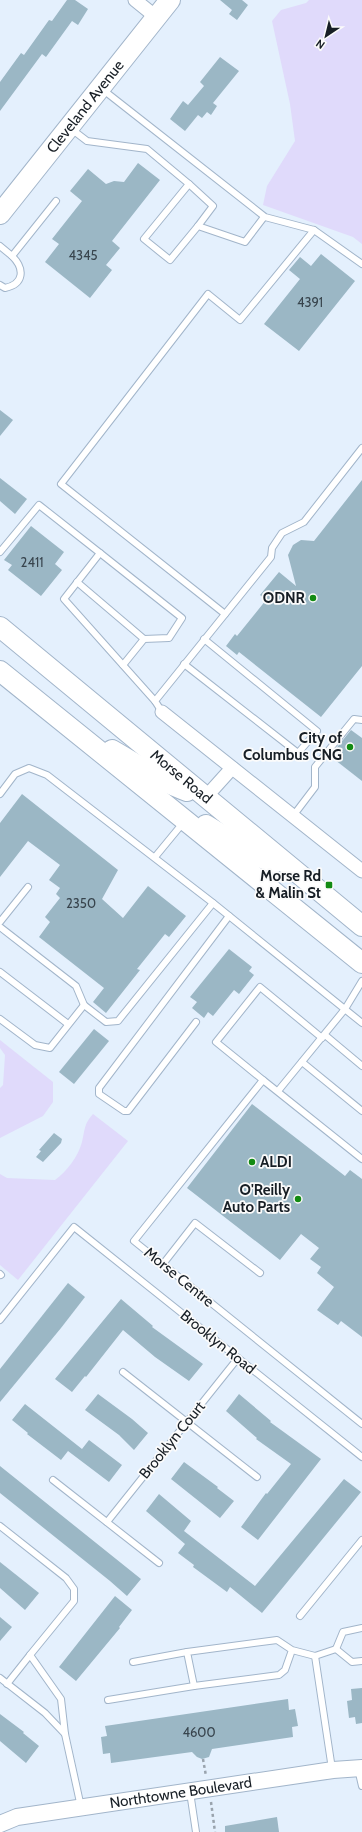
<svg xmlns="http://www.w3.org/2000/svg" width="362" height="1832" viewBox="0 0 362 1832" font-family="Cabin,sans-serif">
<style>
.green{fill:#e0dafb}
.building{fill:#9bb7c5}
.lines{fill:none;stroke-linecap:round;stroke-linejoin:round}
.service-casing{stroke:#a2b5ca;stroke-width:8}
.minor-casing{stroke:#a2b5ca;stroke-width:15}
.tertiary-casing{stroke:#a2b5ca;stroke-width:18}
.primary-casing{stroke:#a2b5ca;stroke-width:22}
.path{stroke:#99a3ad;stroke-width:2.5;stroke-dasharray:3 3;stroke-linecap:butt}
.service{stroke:#fff;stroke-width:6}
.minor{stroke:#fff;stroke-width:13}
.tertiary{stroke:#fff;stroke-width:16}
.primary{stroke:#fff;stroke-width:20}
.poi-dot{fill:#138b13;stroke:#fbfbfb;stroke-width:1.5}
.labels{text-anchor:middle;dominant-baseline:central;stroke-width:3.5;stroke-linejoin:round;paint-order:stroke}
.number-label{font-size:13px;fill:#38444d}
.street-label{font-size:15px;fill:#171e25;stroke:#fbfbfb}
.poi-label{font-size:15px;font-weight:bold;fill:#171e25;stroke:#fbfbfb;text-anchor:end}
</style>
<rect width="100%" height="100%" fill="#e4f0fd"/>
<g class="green">
<polygon points="309,0 362,0 362,244 353,237 263,205 267,186 295,141 290,104 272,21 281,10 306,3"/>
<polygon points="0,1040 53,1082 53,1102 43,1116 0,1138 0,1088 3,1085 5,1055 0,1048"/>
<path d="M93,1114l35,27 -110,139 -18,-15v-91l7,4 48,2c12,-9 23,-23 27,-38 3,-13 2,-18 11,-28z"/>
</g>
<g class="building">
<polygon points="67,0 75,0 88,9 78,25 72,21 46,57 42,54 0,111 0,82 21,53 24,55 49,20 52,21"/>
<polygon points="220,0 242,0 248,5 237,20 229,14 232,10"/>
<polygon points="220,57 239,71 213,103 217,106 211,115 207,112 202,118 198,115 185,131 170,119 183,101 188,105 204,86 200,82"/>
<polygon points="138,163 160,180 112,241 120,248 106,265 112,270 90,298 45,262 59,244 52,239 82,201 70,191 88,169 106,184 114,181 124,182"/>
<polygon points="321,254 355,281 299,351 264,324 300,279 289,270 300,257 311,266"/>
<polygon points="0,410 13,420 0,436"/>
<polygon points="0,478 27,499 15,514 0,501"/>
<polygon points="362,480 362,666 321,717 239,652 237,655 226,646 235,634 237,636 266,600 260,595 279,572 296,586 288,555 293,545 301,540 314,541"/>
<polygon points="31,526 64,552 55,564 62,570 41,596 8,570 12,565 4,560"/>
<polygon points="351,730 362,738 362,781 330,756"/>
<polygon points="22,794 118,870 102,899 123,918 148,886 186,916 169,937 165,934 137,969 140,970 106,1013 93,1002 104,988 39,937 50,922 45,917 60,898 56,894 60,888 49,880 60,865 28,841 0,877 0,823"/>
<polygon points="229,949 252,967 249,971 254,975 239,994 234,990 213,1016 208,1012 204,1018 192,1008 197,1002 190,997"/>
<polygon points="94,1029 109,1041 74,1084 59,1072"/>
<polygon points="252,1104 345,1176 350,1170 362,1179 362,1337 341,1321 338,1325 317,1310 334,1287 317,1273 321,1267 310,1259 319,1248 301,1234 280,1260 187,1188"/>
<polygon points="54,1133 62,1139 61,1143 43,1162 36,1157 41,1151 39,1150"/>
<polygon points="68,1283 85,1297 61,1328 0,1402 0,1369"/>
<polygon points="121,1299 153,1326 152,1327 203,1364 189,1381 155,1357 123,1330 86,1377 85,1376 72,1392 55,1379"/>
<polygon points="98,1394 132,1419 148,1433 134,1450 119,1435 85,1410"/>
<polygon points="239,1394 271,1421 270,1422 321,1459 258,1540 241,1527 266,1493 267,1494 291,1464 256,1439 257,1438 226,1411"/>
<polygon points="25,1404 82,1449 89,1440 122,1465 109,1482 68,1451 61,1460 27,1434 28,1433 12,1420"/>
<polygon points="184,1462 218,1487 217,1488 234,1501 220,1518 171,1479"/>
<polygon points="0,1466 141,1579 127,1596 110,1581 0,1493"/>
<polygon points="344,1479 361,1492 262,1613 230,1587 227,1592 193,1567 194,1565 178,1553 185,1544 146,1511 159,1494 191,1521 184,1531 255,1586"/>
<polygon points="0,1562 39,1593 25,1610 0,1588"/>
<polygon points="115,1596 132,1610 119,1627 120,1628 76,1681 59,1667"/>
<polygon points="0,1617 12,1627 0,1641"/>
<polygon points="362,1688 362,1723 356,1724 355,1717 349,1718 347,1701 352,1700 351,1689"/>
<polygon points="288,1699 289,1710 295,1709 298,1726 292,1727 293,1737 212,1749 209,1757 202,1759 197,1757 192,1752 111,1763 110,1753 103,1754 101,1737 107,1736 105,1726"/>
<polygon points="0,1714 24,1732 23,1733 39,1746 26,1763 0,1741"/>
<polygon points="277,1817 279,1832 225,1832 225,1826"/>
</g>
<g class="lines">
<defs>
<g id="service">
<polyline points="102,89 265,217 314,230 362,264"/>
<polyline points="70,128 87,141 147,149 189,184 144,239 170,260 198,226 245,242 264,217"/>
<polyline points="189,184 213,206 198,226"/>
<polyline points="0,246 12,256 56,201"/>
<path d="M0,285l5,3c19,-4 20,-19 7,-32"/>
<polyline points="0,552 39,505 100,553 64,599 155,701"/>
<polyline points="100,553 182,618 169,638 144,639 123,665"/>
<polyline points="77,582 144,639"/>
<polyline points="225,614 61,484 208,294 240,320 314,230"/>
<polyline points="184,664 298,753 317,731 204,639"/>
<polyline points="162,712 155,701 271,557 272,548 282,533 304,522 362,448"/>
<polyline points="0,794 15,774 29,768 47,775 213,903 362,1023"/>
<polyline points="293,816 315,787 315,767 354,719 362,720"/>
<polyline points="155,857 183,823"/>
<polyline points="0,922 28,887"/>
<polyline points="0,927 76,986 84,1005 106,1022 118,1021 213,903"/>
<polyline points="0,972 68,1024"/>
<polyline points="0,1019 35,1045 50,1048 84,1005"/>
<polyline points="196,1022 128,1111 124,1111 99,1094 99,1088 229,916"/>
<polyline points="325,1035 362,1066"/>
<polyline points="302,1062 362,1111"/>
<polyline points="263,1080 216,1042 260,987 322,1038"/>
<polyline points="278,1091 345,1009 362,981"/>
<polyline points="362,1159 263,1080 134,1241 362,1424"/>
<polyline points="163,1264 195,1223 260,1273"/>
<polyline points="0,1274 1,1275"/>
<polyline points="0,1320 74,1227 362,1457"/>
<polyline points="123,1372 257,1477"/>
<polyline points="53,1480 159,1563"/>
<polyline points="107,1522 238,1358"/>
<polyline points="0,1526 66,1578 74,1589 74,1601 30,1655"/>
<polyline points="300,1616 362,1540"/>
<polyline points="336,1649 343,1632 362,1628"/>
<polyline points="336,1649 352,1662 362,1661"/>
<polyline points="292,1650 285,1670 279,1675 194,1686 187,1652 277,1640 292,1650 315,1656 336,1649"/>
<polyline points="315,1656 332,1769"/>
<polyline points="133,1662 187,1652"/>
<polyline points="0,1678 45,1713 65,1734"/>
<polyline points="7,1684 30,1655 61,1699 65,1734 81,1807"/>
<polyline points="108,1700 194,1686"/>
<polyline points="358,1769 362,1786"/>
<polyline points="190,1792 196,1832"/>
</g>
<g id="minor">
<polyline points="135,0 156,17"/>
<polyline points="162,712 362,871"/>
<polyline points="205,798 232,768"/>
</g>
<g id="tertiary">
<path id="s1" d="M0,1824l17,-7 316,-47 29,-2"/>
</g>
<g id="primary">
<path id="s2" d="M0,214l170,-214"/>
<path id="s3" d="M0,627l362,299"/>
<polyline points="0,671 362,963"/>
<path d="M112,750c25,14 49,32 75,41"/>
<polyline points="206,825 255,855 274,863"/>
</g>
</defs>
<use href="#service" class="service-casing"/>
<use href="#minor" class="minor-casing"/>
<use href="#tertiary" class="tertiary-casing"/>
<use href="#primary" class="primary-casing"/>
<g class="path">
<polyline points="203,1759 206,1776"/>
<polyline points="211,1802 215,1832"/>
</g>
<use href="#service" class="service"/>
<use href="#minor" class="minor"/>
<use href="#tertiary" class="tertiary"/>
<use href="#primary" class="primary"/>
</g>
<g class="poi-dot">
<circle cx="313" cy="598" r="4"/>
<circle cx="350" cy="747" r="4"/>
<rect x="325" y="881" width="8" height="8" rx="2"/>
<circle cx="252" cy="1162" r="4"/>
<circle cx="298" cy="1199" r="4"/>
</g>
<g class="labels">
<g class="number-label">
<text x="83" y="255">4345</text>
<text x="310" y="302">4391</text>
<text x="32" y="562">2411</text>
<text x="81" y="903">2350</text>
<text x="199" y="1732">4600</text>
</g>
<g class="street-label">
<text stroke="none"><textPath href="#s2" startOffset="137">Cleveland Avenue</textPath></text>
<text stroke="none"><textPath href="#s3" startOffset="235">Morse Road</textPath></text>
<text transform="translate(179 1277) rotate(39)">Morse Centre</text>
<text transform="translate(218 1342) rotate(39)">Brooklyn Road</text>
<text transform="translate(172 1440) rotate(-51)">Brooklyn Court</text>
<text stroke="none"><textPath href="#s1" startOffset="184">Northtowne Boulevard</textPath></text>
</g>
<g class="poi-label">
<text x="305" y="598">ODNR</text>
<text x="342" y="738">City of<tspan x="342" dy="17">Columbus CNG</tspan></text>
<text x="321" y="876">Morse Rd<tspan x="321" dy="17">&amp; Malin St</tspan></text>
<text x="260" y="1162" text-anchor="start">ALDI</text>
<text x="290" y="1190">O'Reilly<tspan x="290" dy="17">Auto Parts</tspan></text>
</g>
</g>
<g transform="translate(326 36) rotate(215)" stroke="#fbfbfb" stroke-width="3" paint-order="stroke">
<path d="M0-3L7 15L0 10L-7 15Z" fill="#171e25"/>
<text y="-6" font-size="11" font-weight="bold" text-anchor="middle" fill="#171e25">N</text>
</g>
</svg>
